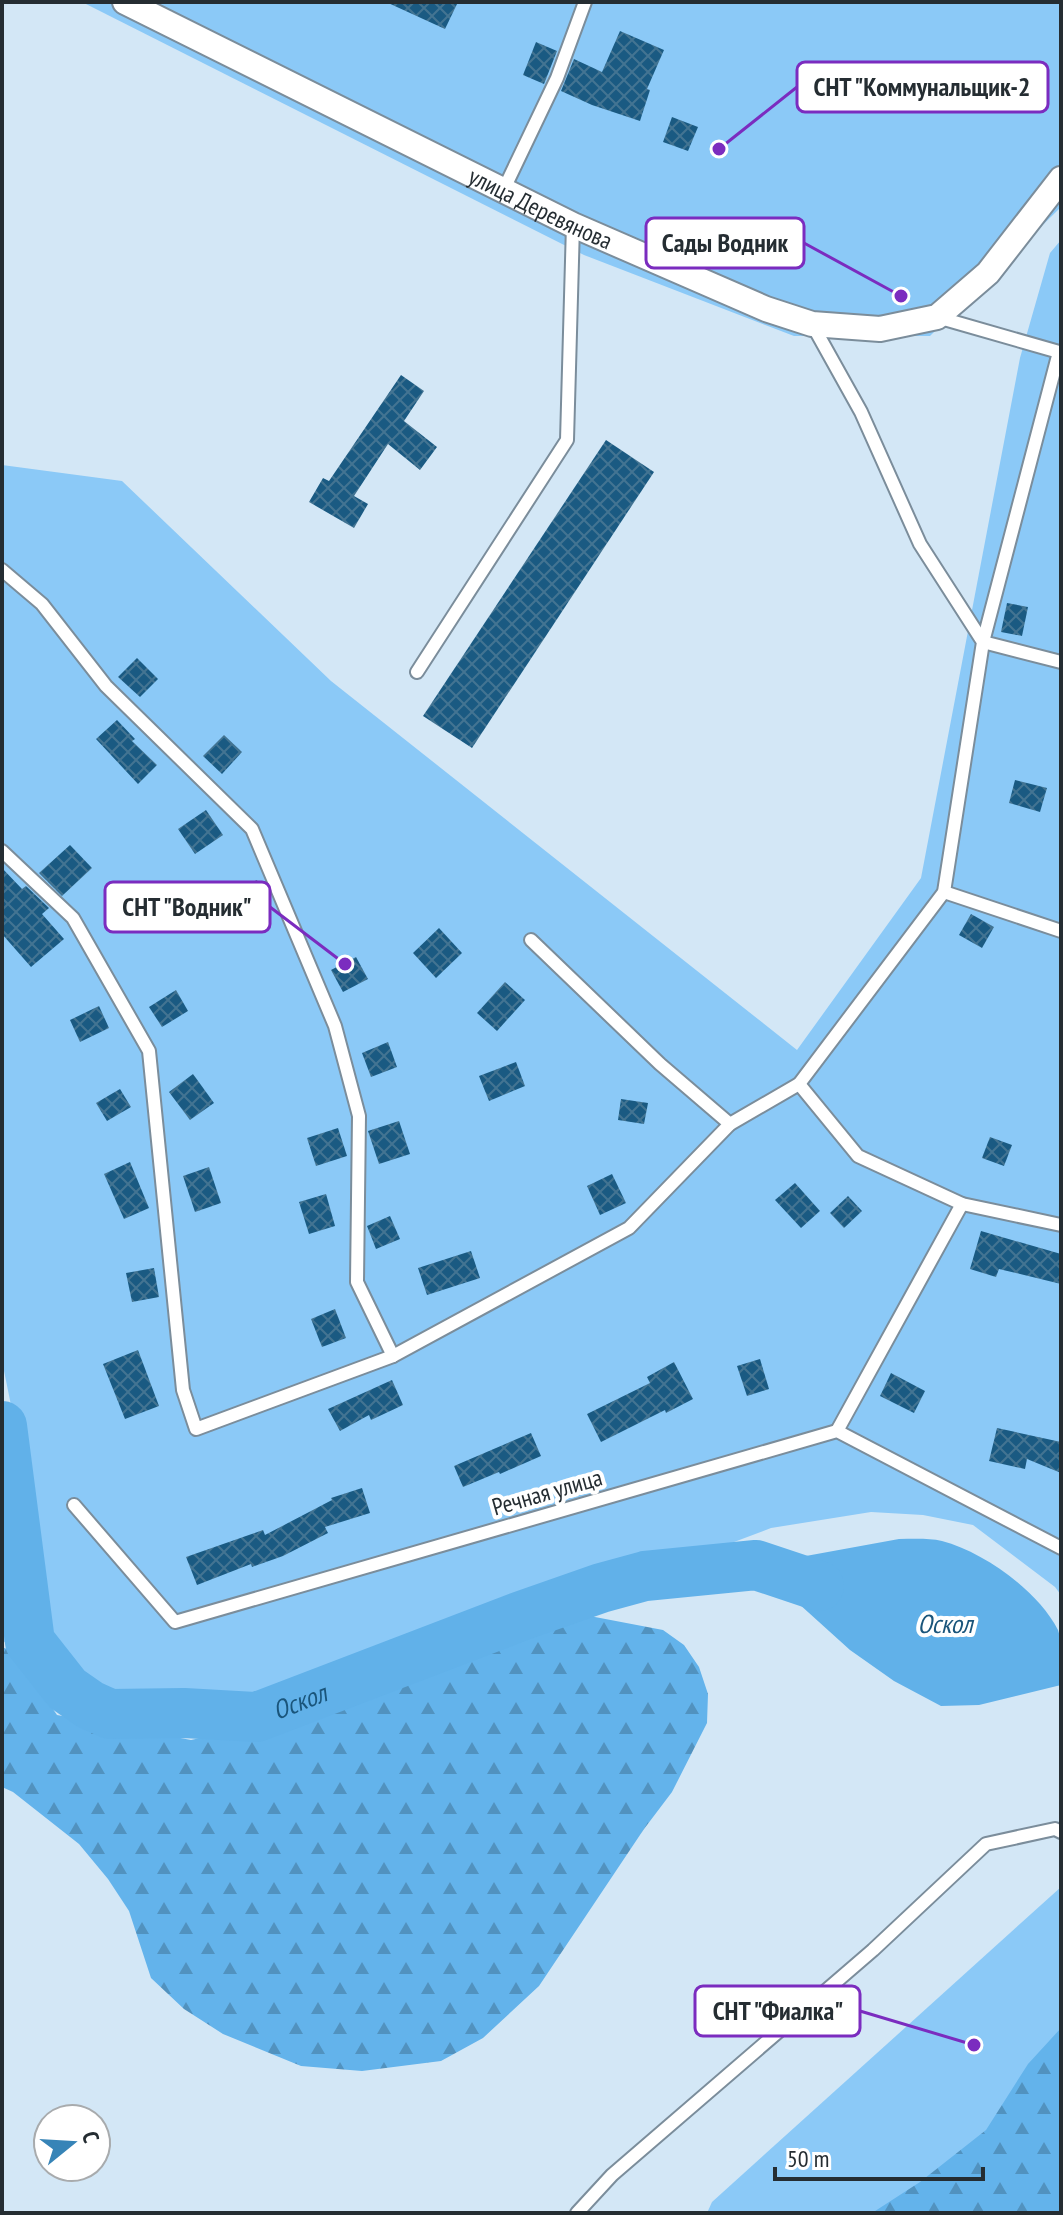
<svg xmlns="http://www.w3.org/2000/svg" width="1063" height="2215" viewBox="0 0 1063 2215" font-family="'PT Sans Narrow',sans-serif">
<style>
.green{fill:#8bc9f7}
.forest{fill:url(#forest-firs)}
.water{fill:#61b1e9}
.lines{fill:none;stroke-linecap:round;stroke-linejoin:round}
.river{stroke:#61b1e9;stroke-width:50}
.building{fill:url(#building-cross-hatch)}
.service-casing{stroke:#7b8d9b;stroke-width:16}
.minor-casing{stroke:#7b8d9b;stroke-width:28}
.service{stroke:#fff;stroke-width:12}
.minor{stroke:#fff;stroke-width:24}
.labels{text-anchor:middle;dominant-baseline:central;stroke-width:8;stroke-linejoin:round;paint-order:stroke}
.street-label{font-size:24px;fill:#252d32;stroke:#fff}
.water-label{font-size:26px;font-style:italic;fill:#1a557b;stroke:#fff}
.leader{fill:none;stroke:#7b2cbf;stroke-width:3}
.callout-dot{fill:#7b2cbf;stroke:#fff;stroke-width:3}
.callout{fill:#fff;stroke:#7b2cbf;stroke-width:3}
.callout-label{font-size:26px;text-anchor:middle;font-weight:bold;fill:#252d32}
</style>
<defs>
<pattern id="forest-firs" width="22" height="20" patternUnits="userSpaceOnUse" patternTransform="scale(2)"><rect width="22" height="20" fill="#63b3eb"/><path d="M5 1l3.5 6h-7zM16 11l3.5 6h-7z" fill="#5192bf"/></pattern>
<pattern id="building-cross-hatch" width="8" height="8" patternUnits="userSpaceOnUse" patternTransform="scale(2)"><rect width="8" height="8" fill="#1a5a82"/><path d="M0 0l8 8M0 8l8-8" fill="none" stroke="#437492"/></pattern>
</defs>
<rect width="100%" height="100%" fill="#d3e7f6"/>
<g class="green">
<polygon points="82,2 1061,2 1061,207 930,336 794,336 584,255"/>
<polygon points="1061,240 1061,1595 1055,1587 973,1525 923,1515 871,1512 771,1528 694,1557 642,1556 607,1564 253,1693 179,1700 116,1699 86,1684 63,1656 50,1632 43,1613 13,1415 2,1361 2,465 122,481 331,681 797,1050 921,878 1020,358 1050,253"/>
<polygon points="2,1535 15,1646 2,1641"/>
<polygon points="1061,1887 1061,2213 707,2213 712,2202"/>
</g>
<g class="forest">
<polygon points="574,1613 663,1630 684,1645 699,1667 708,1694 707,1723 672,1792 644,1829 539,1986 483,2038 441,2061 362,2071 301,2066 223,2034 184,2009 151,1978 129,1911 108,1879 79,1844 13,1792 2,1787 2,1647 14,1652 57,1715 191,1740 287,1719 407,1685 451,1668 515,1626"/>
<polygon points="1061,2028 1061,2213 872,2213 920,2182 986,2130 1028,2064"/>
</g>
<path class="water" d="M899,1539c14,0 30,-1 43,2 42,11 96,50 116,89 5,15 3,39 3,55l-82,20 -38,1 -47,-25 -44,-31 -94,-85z"/>
<g class="lines">
<path class="river" id="s1" d="M2,1426l28,216 37,47 23,16 20,9 74,-1 73,4 264,-101 80,-28 44,-12 111,-11 63,21"/>
</g>
<g class="building">
<polygon points="386,2 458,2 445,29"/>
<polygon points="620,31 664,50 647,89 650,90 640,121 592,105 561,91 574,59 602,72"/>
<polygon points="536,42 557,51 544,84 523,75"/>
<polygon points="672,117 698,127 688,151 663,142"/>
<polygon points="401,375 424,391 404,421 437,447 420,470 388,444 354,496 368,504 354,528 309,502 323,478 329,481"/>
<polygon points="606,440 654,472 472,748 423,716"/>
<polygon points="1007,603 1028,607 1022,636 1001,632"/>
<polygon points="137,658 158,679 140,697 118,677"/>
<polygon points="117,720 135,739 132,741 157,765 138,784 96,739"/>
<polygon points="224,735 242,752 222,774 203,756"/>
<polygon points="1015,780 1047,788 1040,812 1009,803"/>
<polygon points="206,810 223,835 195,854 178,829"/>
<polygon points="70,845 92,868 62,896 39,873"/>
<polygon points="2,868 22,889 26,886 49,908 42,914 64,939 31,967 2,934"/>
<polygon points="257,880 267,906 239,917 228,891"/>
<polygon points="971,914 994,927 982,948 959,935"/>
<polygon points="439,928 462,953 436,978 413,953"/>
<polygon points="356,957 368,979 343,992 331,970"/>
<polygon points="505,982 525,1000 497,1031 477,1013"/>
<polygon points="176,990 188,1011 162,1027 149,1007"/>
<polygon points="99,1006 109,1028 80,1042 70,1020"/>
<polygon points="388,1042 397,1067 371,1077 362,1053"/>
<polygon points="516,1062 525,1086 489,1101 479,1076"/>
<polygon points="193,1074 214,1103 190,1120 169,1092"/>
<polygon points="120,1089 131,1107 107,1121 96,1103"/>
<polygon points="621,1099 648,1103 644,1124 618,1120"/>
<polygon points="399,1121 410,1154 379,1164 368,1131"/>
<polygon points="338,1128 347,1156 316,1166 307,1138"/>
<polygon points="990,1137 1012,1145 1004,1166 982,1158"/>
<polygon points="130,1162 149,1208 124,1219 104,1174"/>
<polygon points="209,1167 221,1203 195,1212 183,1176"/>
<polygon points="612,1174 626,1203 600,1215 587,1186"/>
<polygon points="795,1183 820,1211 801,1228 775,1200"/>
<polygon points="326,1194 335,1226 309,1234 299,1202"/>
<polygon points="848,1196 862,1211 844,1228 830,1213"/>
<polygon points="390,1216 400,1239 376,1249 367,1226"/>
<polygon points="981,1231 1061,1254 1061,1284 999,1269 996,1277 970,1269"/>
<polygon points="471,1251 480,1278 427,1295 418,1268"/>
<polygon points="154,1268 159,1297 132,1302 126,1273"/>
<polygon points="335,1309 346,1338 322,1347 311,1319"/>
<polygon points="138,1350 159,1406 125,1419 103,1364"/>
<polygon points="760,1359 769,1389 747,1396 737,1366"/>
<polygon points="674,1362 693,1399 666,1413 665,1410 601,1442 587,1414 650,1383 647,1377"/>
<polygon points="891,1373 925,1391 914,1413 880,1396"/>
<polygon points="392,1380 403,1405 371,1420 369,1415 340,1431 328,1409"/>
<polygon points="997,1428 1061,1442 1061,1473 1027,1459 1025,1469 989,1461"/>
<polygon points="531,1433 541,1456 500,1474 499,1472 463,1487 454,1466"/>
<polygon points="362,1488 370,1513 325,1527 328,1533 283,1556 252,1567 251,1564 197,1585 186,1557 263,1530 265,1535 332,1500 331,1498"/>
</g>
<g class="lines">
<defs>
<g id="service">
<polyline points="503,191 557,78 585,2"/>
<polyline points="937,317 1059,352 983,642 1061,662"/>
<polyline points="2,570 42,604 106,686 252,829 335,1026 359,1116 357,1282 393,1356"/>
<polyline points="417,672 567,440 573,225"/>
<polyline points="2,851 73,918 149,1051 183,1390 196,1429 393,1356 629,1228 730,1124 799,1084 944,892 983,642 920,544 861,412 812,324"/>
<polyline points="944,892 1061,931"/>
<polyline points="531,940 660,1064 730,1124"/>
<polyline points="799,1084 858,1156 962,1204 1061,1225"/>
<polyline points="837,1431 962,1204"/>
<polyline points="74,1505 175,1622 837,1431 1061,1548"/>
<polyline points="577,2213 612,2175 873,1950 986,1844 1055,1829 1061,1832"/>
</g>
<g id="minor">
<path id="s2" d="M125,2l448,223 193,84 46,15 68,5 57,-12 51,-44 73,-94"/>
</g>
</defs>
<use href="#service" class="service-casing"/>
<use href="#minor" class="minor-casing"/>
<use href="#service" class="service"/>
<use href="#minor" class="minor"/>
</g>
<g class="labels">
<g class="street-label">
<text stroke="none"><textPath href="#s2" startOffset="464">улица Деревянова</textPath></text>
<text transform="translate(547 1492) rotate(-16)">Речная улица</text>
</g>
<g class="water-label">
<text x="945" y="1623">Оскол</text>
<text stroke="none"><textPath href="#s1" startOffset="520">Оскол</textPath></text>
</g>
</g>
<path class="leader" d="M719 149L797 87M901 296L804 243M345 964L270 907M974 2045L860 2011"/>
<g class="callout-dot">
<circle cx="719" cy="149" r="8"/>
<circle cx="901" cy="296" r="8"/>
<circle cx="345" cy="964" r="8"/>
<circle cx="974" cy="2045" r="8"/>
</g>
<g class="callout">
<rect x="797" y="62" width="251" height="50" rx="8"/>
<rect x="646" y="218" width="158" height="50" rx="8"/>
<rect x="105" y="882" width="165" height="50" rx="8"/>
<rect x="695" y="1986" width="165" height="50" rx="8"/>
</g>
<g class="callout-label">
<text x="922" y="96">СНТ "Коммунальщик-2</text>
<text x="725" y="252">Сады Водник</text>
<text x="187" y="916">СНТ "Водник"</text>
<text x="778" y="2020">СНТ "Фиалка"</text>
</g>
<rect width="1063" height="2215" fill="none" stroke="#252d32" stroke-width="8"/>
<g transform="translate(72 2143) rotate(72)"><circle r="38" fill="#ffffff" stroke="#a8abad" stroke-width="2"/>
<path d="M0-6L14 30L0 20L-14 30Z" fill="#3784b7"/>
<text y="-12" font-size="22" font-weight="bold" text-anchor="middle" fill="#252d32">С</text>
</g>
<path d="M775 2167v12h208v-12" fill="none" stroke="#252d32" stroke-width="4"/>
<text x="787" y="2167" font-size="24" fill="#252d32" stroke="#ffffff" stroke-width="6" paint-order="stroke">50 m</text>
</svg>
